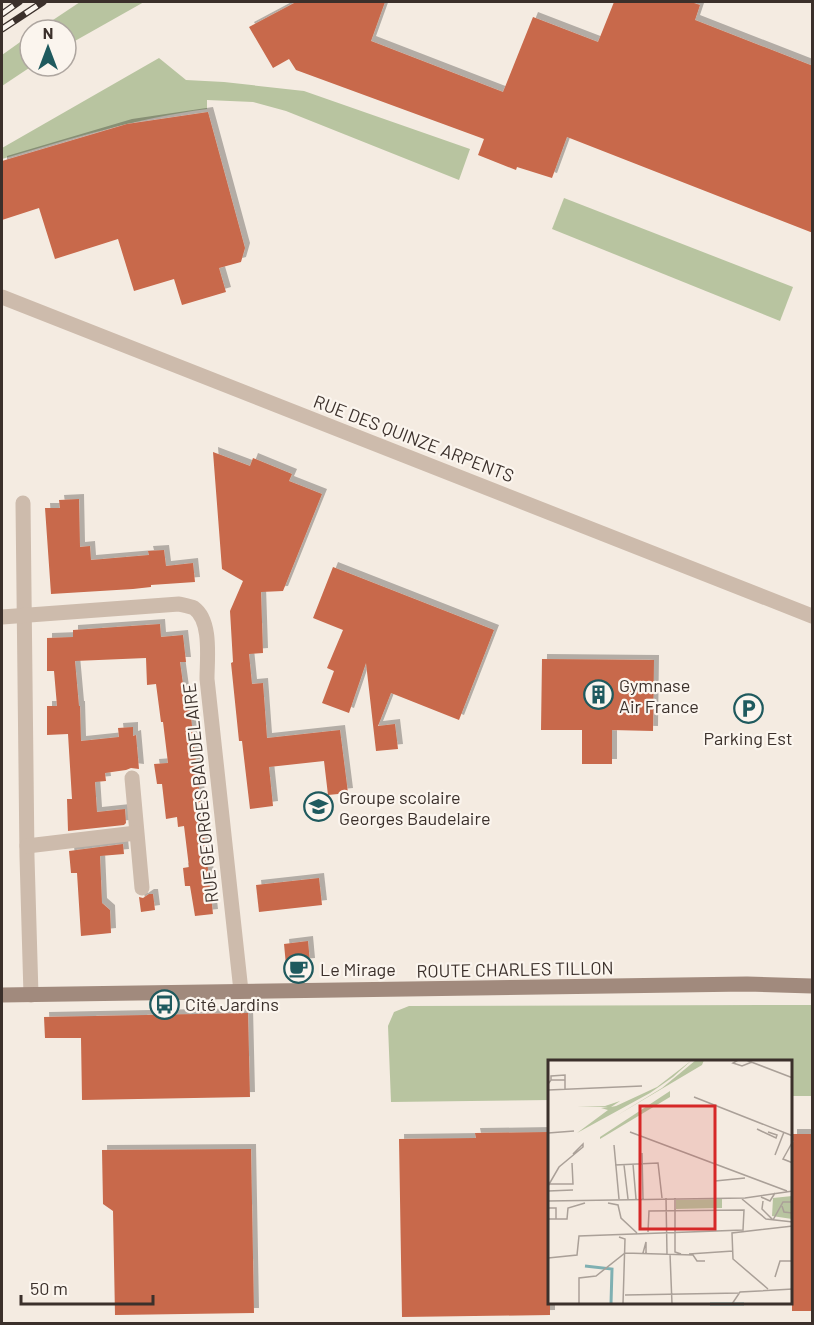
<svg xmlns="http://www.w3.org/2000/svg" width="814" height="1325" viewBox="0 0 814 1325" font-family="Barlow,sans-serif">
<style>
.green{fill:#b8c4a0}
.building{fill:#c8694b;filter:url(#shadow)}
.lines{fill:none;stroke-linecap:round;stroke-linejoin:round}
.minor{stroke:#cdbbac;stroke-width:15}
.secondary{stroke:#a18a7d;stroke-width:15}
.rail-casing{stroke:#3b302b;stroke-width:7}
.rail{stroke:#fbf5ee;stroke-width:4.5;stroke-dasharray:14;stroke-linecap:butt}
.labels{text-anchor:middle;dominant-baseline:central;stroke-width:4.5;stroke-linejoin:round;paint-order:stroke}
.street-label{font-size:18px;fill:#3b302b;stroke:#fbf5ee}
.poi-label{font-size:18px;fill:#3b302b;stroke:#fbf5ee;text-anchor:start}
.inset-river{fill:none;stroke:#7fb0b2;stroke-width:3}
.inset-road{fill:none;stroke:#aaa098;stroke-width:1.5}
.view{fill:#d62828;fill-opacity:0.15;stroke:#d62828;stroke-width:3}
.inset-edge{fill:none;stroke:#3b302b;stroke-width:3}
</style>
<defs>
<filter id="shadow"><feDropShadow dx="5" dy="-5" stdDeviation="0" flood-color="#0004"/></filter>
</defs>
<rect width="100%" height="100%" fill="#f4ebe1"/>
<g class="green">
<polygon points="80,2 144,2 66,46 66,30 38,30"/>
<polygon points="30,35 30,66 32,66 2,86 2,55"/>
<path d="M159,58l27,22 38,2 80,9 166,58 -11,31 -173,-69 -33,-9 -46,-2v9c-70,9 -137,30 -205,50v-11z"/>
<polygon points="564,198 793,287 780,321 552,229"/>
<polygon points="812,1005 812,1096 792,1096 792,1061 550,1061 550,1100 391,1102 388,1026 394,1012 409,1006"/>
</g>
<g class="building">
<polygon points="296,2 385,2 371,41 503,92 533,17 598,42 614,2 691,2 700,5 695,20 813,66 813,233 567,137 552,178 517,167 516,170 478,155 484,139 296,70 289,59 273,68 249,27"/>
<polygon points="208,112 245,248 241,262 219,268 226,292 182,305 174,279 134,291 118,239 55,259 39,208 2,220 2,161 127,124"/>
<polygon points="213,452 250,466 253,458 292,474 289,481 322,494 283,591 261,592 263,653 249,654 252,684 263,683 267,738 340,730 348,793 328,795 324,761 269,767 273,806 250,809 242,741 239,741 231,663 233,662 230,611 243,581 222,569"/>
<polygon points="79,499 80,547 90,546 91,560 149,555 148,551 164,550 166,566 193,563 195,582 151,585 151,587 133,589 51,594 45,508 60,508 59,500"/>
<polygon points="333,567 494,630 459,720 391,693 378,726 395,724 398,749 376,751 366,663 349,713 322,703 334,671 327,668 343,630 313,618"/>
<polygon points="160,624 161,637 183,635 186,662 180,662 184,691 188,690 213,914 195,916 190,886 185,886 183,868 189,867 184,826 178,827 177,817 166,819 162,784 157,784 154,764 168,763 163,722 161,722 156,684 147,685 146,658 75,661 79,706 80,706 81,741 119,737 118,728 133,727 133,736 136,735 139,769 131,768 126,770 105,773 106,781 95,782 97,812 125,809 126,823 124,825 68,831 67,799 72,799 68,734 47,735 47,706 57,706 54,671 47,671 47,638 73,637 73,630"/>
<polygon points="542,659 654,660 653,731 612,730 612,764 582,764 582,730 541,730"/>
<polygon points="123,844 124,854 100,856 102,903 110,910 111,933 81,936 77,873 71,873 69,851"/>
<polygon points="319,878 322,905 259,912 256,885"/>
<polygon points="149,894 153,894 155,910 141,912 139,897 143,898"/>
<polygon points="308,941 310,963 286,965 284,944"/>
<polygon points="248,1013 250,1097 82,1100 81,1038 45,1038 44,1017"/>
<polygon points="548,1132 548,1137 550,1137 550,1315 402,1317 399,1139 476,1138 475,1133"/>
<rect x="792" y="1134" width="21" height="177"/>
<polygon points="251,1149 254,1313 115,1315 113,1211 103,1204 102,1150"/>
</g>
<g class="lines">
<g class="minor">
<polyline points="2,297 812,616"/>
<polyline points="23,503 27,857 31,995"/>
<path d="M2,617l177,-13c4,1 11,2 15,4 18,13 13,51 13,71l34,312"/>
<polyline points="132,778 142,888"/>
<polyline points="27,846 136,833"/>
</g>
<polyline class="secondary" points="2,995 747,984 812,986"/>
<defs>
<g id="rail">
<polyline points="2,14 19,2"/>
<polyline points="2,29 43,2"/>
</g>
</defs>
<use href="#rail" class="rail-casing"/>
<use href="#rail" class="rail"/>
</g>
<defs>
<symbol id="building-ring" viewBox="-11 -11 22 22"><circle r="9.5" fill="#fbf5ee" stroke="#1f5a5e" stroke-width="1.5"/><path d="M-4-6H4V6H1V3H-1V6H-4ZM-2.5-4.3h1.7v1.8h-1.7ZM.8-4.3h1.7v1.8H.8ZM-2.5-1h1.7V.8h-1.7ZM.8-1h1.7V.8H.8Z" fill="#1f5a5e"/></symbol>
<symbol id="parking-ring" viewBox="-11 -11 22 22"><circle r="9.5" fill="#fbf5ee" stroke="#1f5a5e" stroke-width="1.5"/><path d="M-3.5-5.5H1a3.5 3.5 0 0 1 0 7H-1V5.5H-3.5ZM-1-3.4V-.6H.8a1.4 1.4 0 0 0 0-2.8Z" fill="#1f5a5e"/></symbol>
<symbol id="school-ring" viewBox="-11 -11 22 22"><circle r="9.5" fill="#fbf5ee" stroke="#1f5a5e" stroke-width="1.5"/><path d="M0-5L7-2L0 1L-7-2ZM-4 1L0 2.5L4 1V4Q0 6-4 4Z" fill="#1f5a5e"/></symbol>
<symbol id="cafe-ring" viewBox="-11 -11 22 22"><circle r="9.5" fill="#fbf5ee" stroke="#1f5a5e" stroke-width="1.5"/><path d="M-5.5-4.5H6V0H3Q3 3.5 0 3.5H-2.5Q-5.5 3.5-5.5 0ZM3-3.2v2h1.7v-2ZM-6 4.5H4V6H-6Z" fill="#1f5a5e"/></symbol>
<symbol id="bus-ring" viewBox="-11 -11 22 22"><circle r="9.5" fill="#fbf5ee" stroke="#1f5a5e" stroke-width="1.5"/><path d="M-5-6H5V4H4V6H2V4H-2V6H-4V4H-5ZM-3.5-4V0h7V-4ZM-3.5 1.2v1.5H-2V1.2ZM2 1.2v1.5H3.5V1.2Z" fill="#1f5a5e"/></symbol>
</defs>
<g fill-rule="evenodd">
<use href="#building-ring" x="582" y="678" width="33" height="33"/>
<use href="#parking-ring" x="732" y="692" width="33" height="33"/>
<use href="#school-ring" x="302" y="790" width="33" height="33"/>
<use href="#cafe-ring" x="282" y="952" width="33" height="33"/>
<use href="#bus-ring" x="148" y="988" width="33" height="33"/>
</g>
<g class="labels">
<g class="street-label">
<text transform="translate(414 438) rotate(21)">RUE DES QUINZE ARPENTS</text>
<text transform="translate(200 793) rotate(-96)">RUE GEORGES BAUDELAIRE</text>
<text transform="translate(515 969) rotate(-1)">ROUTE CHARLES TILLON</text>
</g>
<g class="poi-label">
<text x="619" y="685">Gymnase<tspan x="619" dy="21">Air France</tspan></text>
<text x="748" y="738" text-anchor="middle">Parking Est</text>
<text x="339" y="797">Groupe scolaire<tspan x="339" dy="21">Georges Baudelaire</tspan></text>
<text x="320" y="969">Le Mirage</text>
<text x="185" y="1004">Cité Jardins</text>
</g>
</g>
<g transform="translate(548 1060)">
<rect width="244" height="244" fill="#f4ebe1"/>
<path d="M144,0l-19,17 -23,16 -73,40 31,-23 -7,-2 7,-1 -31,-1h28l15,-5 -9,6 5,-1 41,-19zM148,0h8l-2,5 -86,51 46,-28zM122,31v6l-70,42v-2zM244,136v23l-20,-3 1,-18zM174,139v9l-46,1v-9z" fill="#b8c4a0"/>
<path class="inset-river" d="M37,206l27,3 -1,35M162,244h34"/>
<path class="inset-road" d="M190,0l-5,3 9,3 10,-4M198,0l47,18M3,20v-4l14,-1v5M0,24l3,-4h14v10M0,30l94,-4M146,37l99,39M209,69l19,9 1,-3 -9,-3M82,72l157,59M0,73l26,-2M245,81l-10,18 10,4M66,85l5,54M94,93l1,46M227,95l9,-23M85,104l3,35M67,105l43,-2 4,35M76,105l4,34M167,121l30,-3M1,124h24l-1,-21M0,126l11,-19 24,-20v-3l-10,10M0,131l25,-1M213,137l9,4 5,-8M118,138l1,56M127,138v54l6,2M194,139l24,20 27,3M0,141l197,-3 48,-7M215,141l-1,8 11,11M60,143l10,2 3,13 16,15M234,146l2,6 8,1v-11M0,148h8v11M0,159h19l1,-11 17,-5M225,160l10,-18h10M71,177l6,2 -2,65M95,193l3,-11v11M122,194l2,50M141,194l44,-3M0,198l29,-3 2,-19 164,-6 1,-20 -95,1 -1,21M227,217l5,-16h13M220,229l-35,-30 -1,-26 61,-7M77,235l115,-2M31,244v-26l17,-2 29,-23 68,2 4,6h8M184,244l8,-12 53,-3"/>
<path class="view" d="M92,46h75v123h-75z"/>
<rect width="244" height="244" class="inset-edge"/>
</g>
<rect width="814" height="1325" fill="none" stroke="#3b302b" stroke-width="6"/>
<g transform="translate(48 48)"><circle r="28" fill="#fbf5ee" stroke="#aea6a0" stroke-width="1.5"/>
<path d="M0-4.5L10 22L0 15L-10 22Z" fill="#1f5a5e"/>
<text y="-9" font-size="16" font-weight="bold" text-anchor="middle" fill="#3b302b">N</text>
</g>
<path d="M21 1295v9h132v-9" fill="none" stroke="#3b302b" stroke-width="3"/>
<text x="30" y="1295" font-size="18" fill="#3b302b" stroke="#fbf5ee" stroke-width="4.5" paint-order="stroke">50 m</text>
</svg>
